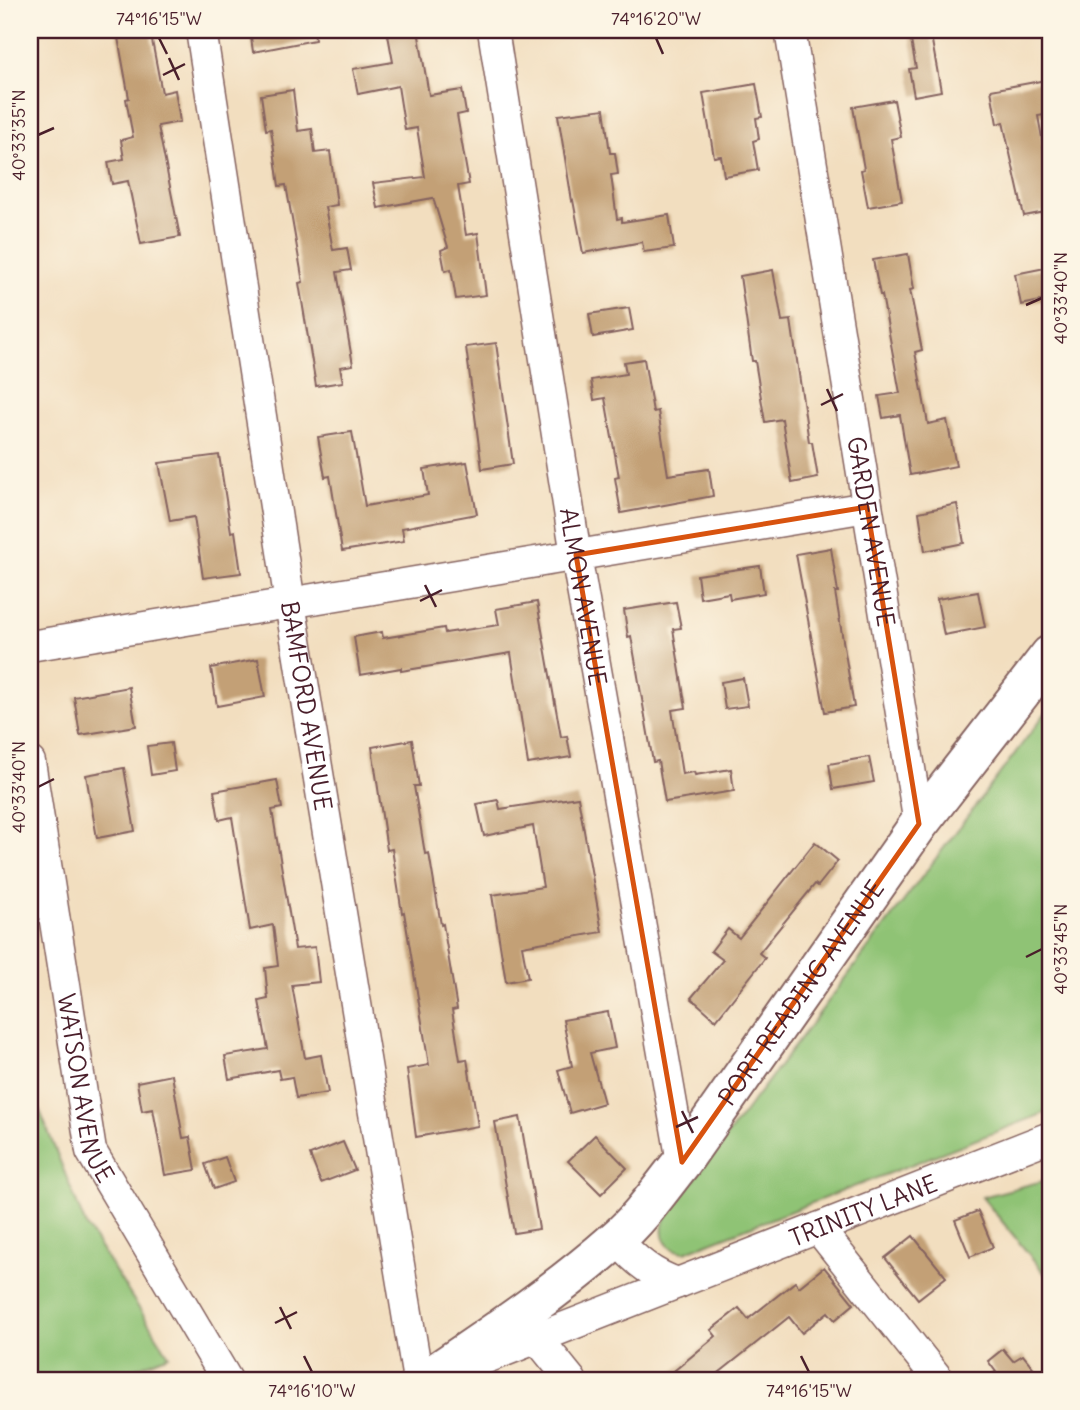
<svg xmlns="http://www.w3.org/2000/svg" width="1080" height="1410" viewBox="0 0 1080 1410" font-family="Delius,sans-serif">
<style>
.green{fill:#8fc375;stroke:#6c7150;stroke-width:2}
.building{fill:#c3a076}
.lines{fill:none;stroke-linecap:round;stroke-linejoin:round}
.minor-casing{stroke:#85625f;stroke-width:33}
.secondary-casing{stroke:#85625f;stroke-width:42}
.minor{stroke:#fff;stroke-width:30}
.secondary{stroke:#fff;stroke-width:38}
.marked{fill:none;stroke:#d8530f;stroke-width:5;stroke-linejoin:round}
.ticks{fill:none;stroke:#4a1f2b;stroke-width:2.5}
.labels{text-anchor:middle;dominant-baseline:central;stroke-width:7;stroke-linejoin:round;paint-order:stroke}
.street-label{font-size:24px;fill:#4a1f2b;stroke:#fcf5e5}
.neatline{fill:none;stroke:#4a1f2b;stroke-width:2.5}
.ticks-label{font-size:18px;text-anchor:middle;fill:#4a1f2b}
</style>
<rect width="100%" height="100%" fill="#fcf5e5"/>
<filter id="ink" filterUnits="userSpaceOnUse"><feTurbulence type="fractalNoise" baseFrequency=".0143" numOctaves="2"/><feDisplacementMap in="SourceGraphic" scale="14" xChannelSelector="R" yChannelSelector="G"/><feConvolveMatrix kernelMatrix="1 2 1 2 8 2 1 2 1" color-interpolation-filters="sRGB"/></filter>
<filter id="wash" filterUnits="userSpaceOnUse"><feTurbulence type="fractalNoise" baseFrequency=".00686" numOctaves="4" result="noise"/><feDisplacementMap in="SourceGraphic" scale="28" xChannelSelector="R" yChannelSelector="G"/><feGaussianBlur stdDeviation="1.57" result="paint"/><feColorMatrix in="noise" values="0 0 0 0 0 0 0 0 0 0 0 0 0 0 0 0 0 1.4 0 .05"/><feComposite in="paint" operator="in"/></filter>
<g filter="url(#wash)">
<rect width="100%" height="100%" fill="#f2debf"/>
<g class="green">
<path d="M1050,707v404l-365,141c-19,-2 -27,-15 -20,-34z"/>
<polygon points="30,1086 86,1226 169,1355 107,1380 30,1380"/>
<polygon points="1050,1179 1050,1280 982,1197"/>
</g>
<g id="blocks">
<g class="building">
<polygon points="128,30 150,30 162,93 175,90 180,122 158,126 180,237 141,244 128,181 112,184 108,162 124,159 121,140 133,137 126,99 129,98 117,32"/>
<polygon points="250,30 314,30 315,40 253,52"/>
<polygon points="418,30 429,95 462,90 466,113 457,115 469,184 458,186 466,235 478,233 486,295 456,299 451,269 445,271 441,250 448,247 433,198 378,208 373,183 425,177 417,128 405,130 398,86 358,94 353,69 393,62 388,35"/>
<polygon points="909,30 930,30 941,91 914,96 909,69 916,68"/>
<polygon points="1046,80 1050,114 1038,116 1050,182 1050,211 1024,216 1003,122 997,124 991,90"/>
<polygon points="756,84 762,117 756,118 759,139 753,141 758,170 724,176 721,156 714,157 703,93"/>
<polygon points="293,90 298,131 312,129 315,153 330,151 337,205 325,207 333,250 347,248 351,270 337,272 353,365 340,367 343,382 316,386 299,283 303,282 286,185 279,186 271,129 266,130 261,95"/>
<polygon points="894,100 901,137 891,139 902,201 868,207 861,170 864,169 853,107"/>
<polygon points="604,109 610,153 615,153 618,174 611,175 617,219 622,218 622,222 669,215 674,248 644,252 642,242 583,253 573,200 572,201 558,115"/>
<polygon points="908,254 914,289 910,290 922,350 915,352 928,424 947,420 956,466 910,475 900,415 883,418 879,396 900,393 882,295 880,295 873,260"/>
<polygon points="1050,267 1050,299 1021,305 1015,274"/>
<polygon points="773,270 782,321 791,320 809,442 812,442 818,478 792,483 782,419 765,422 755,361 752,361 740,276"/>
<polygon points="629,308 633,330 593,337 589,314"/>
<polygon points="496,343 513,464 482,469 466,347"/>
<polygon points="644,359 653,412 658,411 668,475 709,469 713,496 621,513 615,478 619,477 605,398 594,400 591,380 626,374 624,362"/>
<polygon points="352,432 365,506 428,495 424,469 467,462 477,514 402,528 404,541 342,551 330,476 325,477 318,437"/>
<polygon points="219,455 231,532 235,531 241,573 203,578 194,517 170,521 159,463"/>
<polygon points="957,504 964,543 925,551 919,512"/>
<polygon points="831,548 838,592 835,592 854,707 825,712 796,554"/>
<polygon points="760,566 764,593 730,599 729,593 700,598 697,575"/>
<polygon points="978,592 985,627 944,635 937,599"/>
<polygon points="537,602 561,737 567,736 571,757 528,764 511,653 401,671 401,668 360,675 354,637 382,632 383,638 444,628 445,633 499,625 496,609"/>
<polygon points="676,602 681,628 673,629 686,708 672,710 682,774 694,772 695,775 731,769 734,791 665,802 658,761 653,762 631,636 628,637 624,610"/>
<polygon points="258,659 265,697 217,706 211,668"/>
<polygon points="743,678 748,706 725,709 721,682"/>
<polygon points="129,687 136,726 80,735 74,697"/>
<polygon points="412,740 419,786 414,786 425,854 429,853 441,925 443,924 457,1009 452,1010 460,1060 467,1059 478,1126 416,1137 407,1069 429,1065 404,912 402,913 392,849 387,850 372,747"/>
<polygon points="171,743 175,771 151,775 147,746"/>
<polygon points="869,757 874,782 833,789 829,764"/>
<polygon points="124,768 135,831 97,838 86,775"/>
<polygon points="277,780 282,808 272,810 295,949 315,947 319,982 292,985 305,1058 321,1055 328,1093 296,1098 292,1077 280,1079 278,1070 229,1079 225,1056 268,1049 259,1001 268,999 265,968 278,966 273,925 250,930 232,817 219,820 214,791"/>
<polygon points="578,797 602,932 522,946 528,978 506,982 492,895 543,887 533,826 484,836 477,804 498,800 500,809"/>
<polygon points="815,842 838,861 818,886 815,884 759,953 765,958 716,1020 691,998 723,960 711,951 728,929 739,938"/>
<polygon points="608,1012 615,1048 590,1053 604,1103 570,1113 558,1070 572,1066 563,1020"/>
<polygon points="172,1075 183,1138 190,1137 196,1170 165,1175 153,1109 142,1111 137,1082"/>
<polygon points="520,1117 539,1229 514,1233 495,1122"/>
<polygon points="595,1135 627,1168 601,1194 568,1161"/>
<polygon points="343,1142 355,1170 321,1183 310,1155"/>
<polygon points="225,1157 234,1182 214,1189 205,1164"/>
<polygon points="978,1211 993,1247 970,1257 955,1220"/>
<polygon points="913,1236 946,1277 918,1299 885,1258"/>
<polygon points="824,1267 854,1304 835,1320 828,1312 802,1333 789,1317 710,1380 663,1380 716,1336 711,1330 739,1308 748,1319 795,1282 799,1287"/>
<polygon points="1003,1349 1013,1361 1023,1355 1036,1371 1027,1378 1028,1380 981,1380 996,1372 988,1361"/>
</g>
</g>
</g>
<g filter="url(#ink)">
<use href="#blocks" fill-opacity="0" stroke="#85625f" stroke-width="2"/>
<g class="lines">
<defs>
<g id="minor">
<path id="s1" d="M201,30l89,573 128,777"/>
<path id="s2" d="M493,30l83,525 106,607"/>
<path id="s3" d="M790,30l129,794"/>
<polyline points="30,646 867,507"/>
<path id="s4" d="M30,762l61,389 136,229"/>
<polyline points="818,1228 939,1380"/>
<path d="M617,1239c16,20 36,36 61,44"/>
<polyline points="537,1338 571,1380"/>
<path id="s5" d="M461,1368l589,-231"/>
</g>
<g id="secondary">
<path id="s6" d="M425,1380c65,-44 131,-88 190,-140 26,-22 46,-52 67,-78l237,-338 131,-169"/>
</g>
</defs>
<use href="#minor" class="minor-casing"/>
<use href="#secondary" class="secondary-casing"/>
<use href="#minor" class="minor"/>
<use href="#secondary" class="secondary"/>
</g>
</g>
<path class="marked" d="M867,507l52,317 -237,338 -106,-607z"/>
<path class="ticks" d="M159,38l8,16M656,38l7,16M169,58l10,22M163,75l22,-11M38,135l16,-7M1026,305l16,-7M827,389l10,22M821,405l22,-11M425,585l11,22M420,601l22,-11M38,787l16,-8M1026,957l16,-8M682,1111l11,22M676,1127l22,-10M280,1307l11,22M275,1323l22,-11M304,1356l8,16M801,1356l8,16"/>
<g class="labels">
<g class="street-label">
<text stroke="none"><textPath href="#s3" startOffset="508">GARDEN AVENUE</textPath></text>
<text stroke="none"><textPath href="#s2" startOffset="574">ALMON AVENUE</textPath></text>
<text stroke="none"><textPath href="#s1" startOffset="684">BAMFORD AVENUE</textPath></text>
<text stroke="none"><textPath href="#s6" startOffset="546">PORT READING AVENUE</textPath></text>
<text stroke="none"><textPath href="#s4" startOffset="331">WATSON AVENUE</textPath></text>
<text stroke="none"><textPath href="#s5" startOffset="432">TRINITY LANE</textPath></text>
</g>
</g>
<rect width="1080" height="1410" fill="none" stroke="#fcf5e5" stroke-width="77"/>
<rect x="38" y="38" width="1004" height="1334" class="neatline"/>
<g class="ticks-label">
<text x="159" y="25">74°16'15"W</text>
<text x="656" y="25">74°16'20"W</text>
<text transform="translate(19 135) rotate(-90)" y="6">40°33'35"N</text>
<text transform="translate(1061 298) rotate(-90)" y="6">40°33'40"N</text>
<text transform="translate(19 787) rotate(-90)" y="6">40°33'40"N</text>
<text transform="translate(1061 949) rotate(-90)" y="6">40°33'45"N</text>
<text x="312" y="1397">74°16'10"W</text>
<text x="809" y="1397">74°16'15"W</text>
</g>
</svg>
